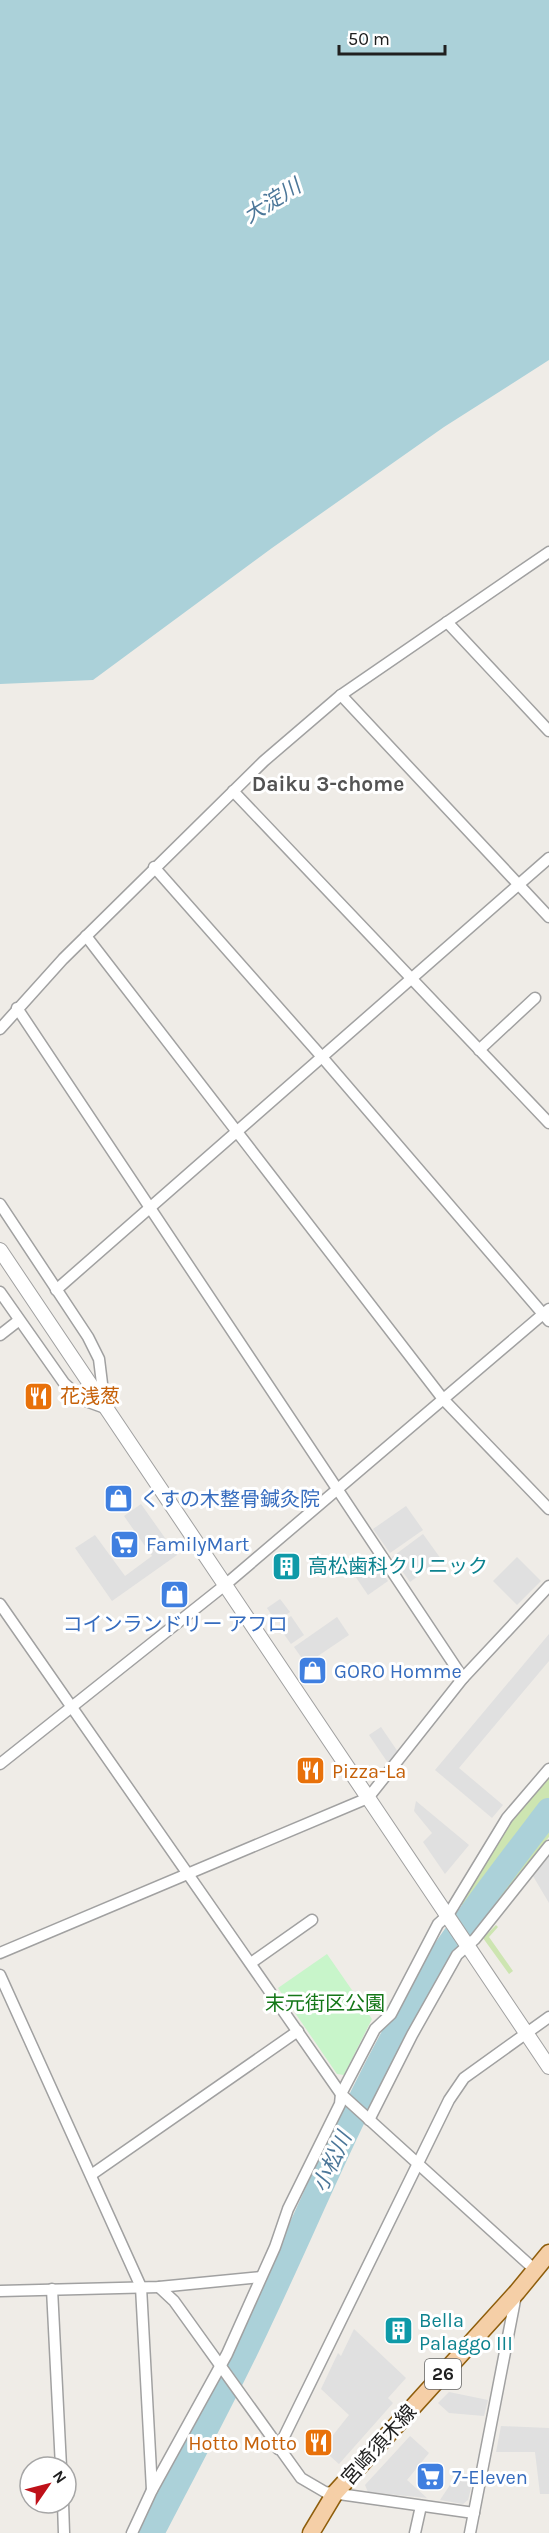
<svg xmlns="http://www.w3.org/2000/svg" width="549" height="2533" viewBox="0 0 549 2533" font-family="Karla,'Noto Sans JP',sans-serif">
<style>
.grass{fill:#cde5b1}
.park{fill:#c8f5ca}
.parking{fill:#e0e0e0}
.water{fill:#abd1d9}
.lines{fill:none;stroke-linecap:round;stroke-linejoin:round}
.river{stroke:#abd1d9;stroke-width:26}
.minor-casing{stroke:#a1a1a1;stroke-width:13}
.tertiary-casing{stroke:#a1a1a1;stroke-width:16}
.primary-casing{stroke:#8f5e0c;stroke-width:19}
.minor{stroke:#fff;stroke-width:10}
.tertiary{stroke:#fff;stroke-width:14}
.primary{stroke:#f5cfa7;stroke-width:16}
.labels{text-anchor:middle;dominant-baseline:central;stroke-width:6;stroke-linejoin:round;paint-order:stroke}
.shield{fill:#fff;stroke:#636363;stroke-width:1.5}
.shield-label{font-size:18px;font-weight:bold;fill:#202020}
.food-label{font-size:20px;fill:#c56008;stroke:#fff;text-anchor:start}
.shop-label{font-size:20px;fill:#366cbe;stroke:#fff;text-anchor:start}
.culture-label{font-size:20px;fill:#0d838f;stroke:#fff;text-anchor:start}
.park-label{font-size:20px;fill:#157718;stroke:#fff}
.street-label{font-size:20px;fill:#202020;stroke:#fff}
.water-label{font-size:21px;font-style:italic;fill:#4c7799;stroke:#fff}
.neighbourhood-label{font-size:21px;font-weight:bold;fill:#535353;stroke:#fff}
</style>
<rect width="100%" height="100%" fill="#efece7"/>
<g class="grass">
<polygon points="549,1773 549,1837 477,1928 460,1902 509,1819"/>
<polygon points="496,1925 498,1927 489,1937 513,1971 509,1974 483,1938"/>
</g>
<polygon class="park" points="327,1954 372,2019 344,2075 337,2074 278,1988"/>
<g class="parking">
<polygon points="141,1504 177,1555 112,1601 75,1548 95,1535 125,1576 152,1556 124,1516"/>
<polygon points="406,1506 423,1530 390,1553 373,1529"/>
<polygon points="423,1534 441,1559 410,1582 392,1557"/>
<polygon points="517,1557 541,1581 517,1605 493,1581"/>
<polygon points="374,1562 388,1581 368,1595 355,1576"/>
<polygon points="280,1599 290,1612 276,1622 267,1608"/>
<polygon points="291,1616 304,1635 291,1644 278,1626"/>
<polygon points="337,1617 349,1635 306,1664 294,1647"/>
<polygon points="549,1634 549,1661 459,1768 503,1805 492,1818 435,1770"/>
<polygon points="381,1727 398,1752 388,1763 369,1735"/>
<polygon points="416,1801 469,1845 445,1874 423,1842 432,1833 414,1811"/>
<polygon points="549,1856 549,1903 533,1876"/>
<polygon points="354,2329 406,2378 388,2398 393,2403 339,2464 322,2449 349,2415 321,2389 338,2353 341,2356"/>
<polygon points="449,2392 488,2400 484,2416 449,2413 438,2403"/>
<polygon points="501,2426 549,2428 549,2494 540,2494 535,2452 496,2452"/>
<polygon points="410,2436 429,2453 407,2480 427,2498 368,2492 365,2485"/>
<polygon points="456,2476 473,2480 468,2500 463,2504 440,2500"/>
</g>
<polygon class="water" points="0,0 549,0 549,360 444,427 272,548 93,680 0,684"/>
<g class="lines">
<path class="river" d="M151,2533c36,-70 74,-139 107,-210 57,-120 106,-246 178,-358 35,-53 74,-103 113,-154"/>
<defs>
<g id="minor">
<polyline points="447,622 549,731"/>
<polyline points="341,695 549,917"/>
<polyline points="233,791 549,1123"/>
<polyline points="154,867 322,1057 549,1321"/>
<polyline points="86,936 443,1399 549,1509"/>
<polyline points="17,1008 463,1678"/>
<polyline points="0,1029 63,959 264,761 341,695 549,552"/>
<polyline points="479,1050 535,998"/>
<polyline points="0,1204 88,1337 99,1359 105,1408 83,1400 64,1383 0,1292"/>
<polyline points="56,1290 549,858"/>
<polyline points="0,1335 18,1321"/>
<polyline points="0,1604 341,2094 534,2269"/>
<polyline points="0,1764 225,1585 549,1309"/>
<polyline points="0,1953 368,1798 463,1678 549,1586"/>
<polyline points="251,1963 312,1920"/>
<polyline points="0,1975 141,2287 152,2490"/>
<polyline points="369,2120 412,2035 457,1955 475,1939 549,1846"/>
<polyline points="91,2175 298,2031"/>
<polyline points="159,2287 174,2301 301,2478 325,2492 474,2513"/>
<polyline points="52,2289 61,2467"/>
<polyline points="0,2291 159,2287 261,2277"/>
<polyline points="278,2449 449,2100 464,2078 549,2017"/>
<polyline points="63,2503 64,2533"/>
<polyline points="132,2533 152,2490 227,2354 275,2247 288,2209 340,2104 341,2094 375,2029 391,2014 438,1924 448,1915 507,1818 549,1769"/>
<polyline points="415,2533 421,2506"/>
<polyline points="470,2533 516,2295"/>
</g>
<polyline id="tertiary" points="0,1250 549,2067"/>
<polyline id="primary" points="311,2533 335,2493 517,2292 549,2253"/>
</defs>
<use href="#minor" class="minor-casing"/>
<use href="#tertiary" class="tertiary-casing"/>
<use href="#primary" class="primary-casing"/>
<use href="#minor" class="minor"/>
<use href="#tertiary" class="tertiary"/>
<use href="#primary" class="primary"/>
</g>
<defs>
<symbol id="restaurant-square" viewBox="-11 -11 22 22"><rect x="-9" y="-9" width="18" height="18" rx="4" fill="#e8710a" stroke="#fff"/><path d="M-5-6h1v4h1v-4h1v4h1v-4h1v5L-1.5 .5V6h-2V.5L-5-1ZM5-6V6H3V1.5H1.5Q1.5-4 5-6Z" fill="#fff"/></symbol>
<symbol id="shop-square" viewBox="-11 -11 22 22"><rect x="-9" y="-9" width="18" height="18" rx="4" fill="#3f7fe0" stroke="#fff"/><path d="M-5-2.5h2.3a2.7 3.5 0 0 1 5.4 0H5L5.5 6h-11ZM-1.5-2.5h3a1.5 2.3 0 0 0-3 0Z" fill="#fff"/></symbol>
<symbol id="supermarket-square" viewBox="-11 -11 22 22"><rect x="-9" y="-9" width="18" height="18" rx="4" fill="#3f7fe0" stroke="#fff"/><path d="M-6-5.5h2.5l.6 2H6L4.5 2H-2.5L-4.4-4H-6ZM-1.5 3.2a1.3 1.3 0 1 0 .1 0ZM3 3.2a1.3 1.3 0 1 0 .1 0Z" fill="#fff"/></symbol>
<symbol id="building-square" viewBox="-11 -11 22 22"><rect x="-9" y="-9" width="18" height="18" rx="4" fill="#0f9aa8" stroke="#fff"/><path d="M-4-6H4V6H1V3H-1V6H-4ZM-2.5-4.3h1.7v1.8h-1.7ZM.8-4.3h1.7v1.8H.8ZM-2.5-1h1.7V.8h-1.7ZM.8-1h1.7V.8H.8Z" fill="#fff"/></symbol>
</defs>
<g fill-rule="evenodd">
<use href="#restaurant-square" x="22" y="1380" width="33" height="33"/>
<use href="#shop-square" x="102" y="1482" width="33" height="33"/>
<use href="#supermarket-square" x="108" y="1528" width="33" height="33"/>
<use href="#building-square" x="270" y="1550" width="33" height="33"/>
<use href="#shop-square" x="158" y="1578" width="33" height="33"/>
<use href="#shop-square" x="296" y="1654" width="33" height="33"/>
<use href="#restaurant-square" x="294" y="1754" width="33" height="33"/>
<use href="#building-square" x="382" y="2314" width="33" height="33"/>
<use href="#restaurant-square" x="302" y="2426" width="33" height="33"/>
<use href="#supermarket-square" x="414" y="2460" width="33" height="33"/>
</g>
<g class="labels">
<rect class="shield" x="425" y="2359" width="36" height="30" rx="4.5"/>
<g class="shield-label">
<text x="443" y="2374">26</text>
</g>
<g class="food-label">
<text x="60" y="1396">花浅葱</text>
<text x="332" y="1771">Pizza-La</text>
<text x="297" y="2443" text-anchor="end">Hotto Motto</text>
</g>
<g class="shop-label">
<text x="140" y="1499">くすの木整骨鍼灸院</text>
<text x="146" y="1544">FamilyMart</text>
<text x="175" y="1624" text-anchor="middle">コインランドリー アフロ</text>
<text x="334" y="1671">GORO Homme</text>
<text x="452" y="2477">7-Eleven</text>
</g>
<g class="culture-label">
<text x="308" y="1566">高松歯科クリニック</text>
<text x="419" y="2320">Bella<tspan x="419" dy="23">Palaggo III</tspan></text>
</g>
<g class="park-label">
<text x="325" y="2003">末元街区公園</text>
</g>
<g class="street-label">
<text transform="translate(379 2445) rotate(-48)">宮崎須木線</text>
</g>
<g class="water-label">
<text transform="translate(272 201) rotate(-32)">大淀川</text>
<text transform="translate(332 2162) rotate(-65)">小松川</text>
</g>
<g class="neighbourhood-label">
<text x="328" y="784">Daiku 3-chome</text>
</g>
</g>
<g transform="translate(48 2485) rotate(55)"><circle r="28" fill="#ffffff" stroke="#a6a6a6" stroke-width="1.5"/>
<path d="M0-4.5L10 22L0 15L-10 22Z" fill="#bf1119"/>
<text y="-9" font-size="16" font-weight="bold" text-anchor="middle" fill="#202020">N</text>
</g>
<path d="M339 45v9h106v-9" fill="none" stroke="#202020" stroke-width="3"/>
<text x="348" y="45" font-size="18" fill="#202020" stroke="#ffffff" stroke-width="4.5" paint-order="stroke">50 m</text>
</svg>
